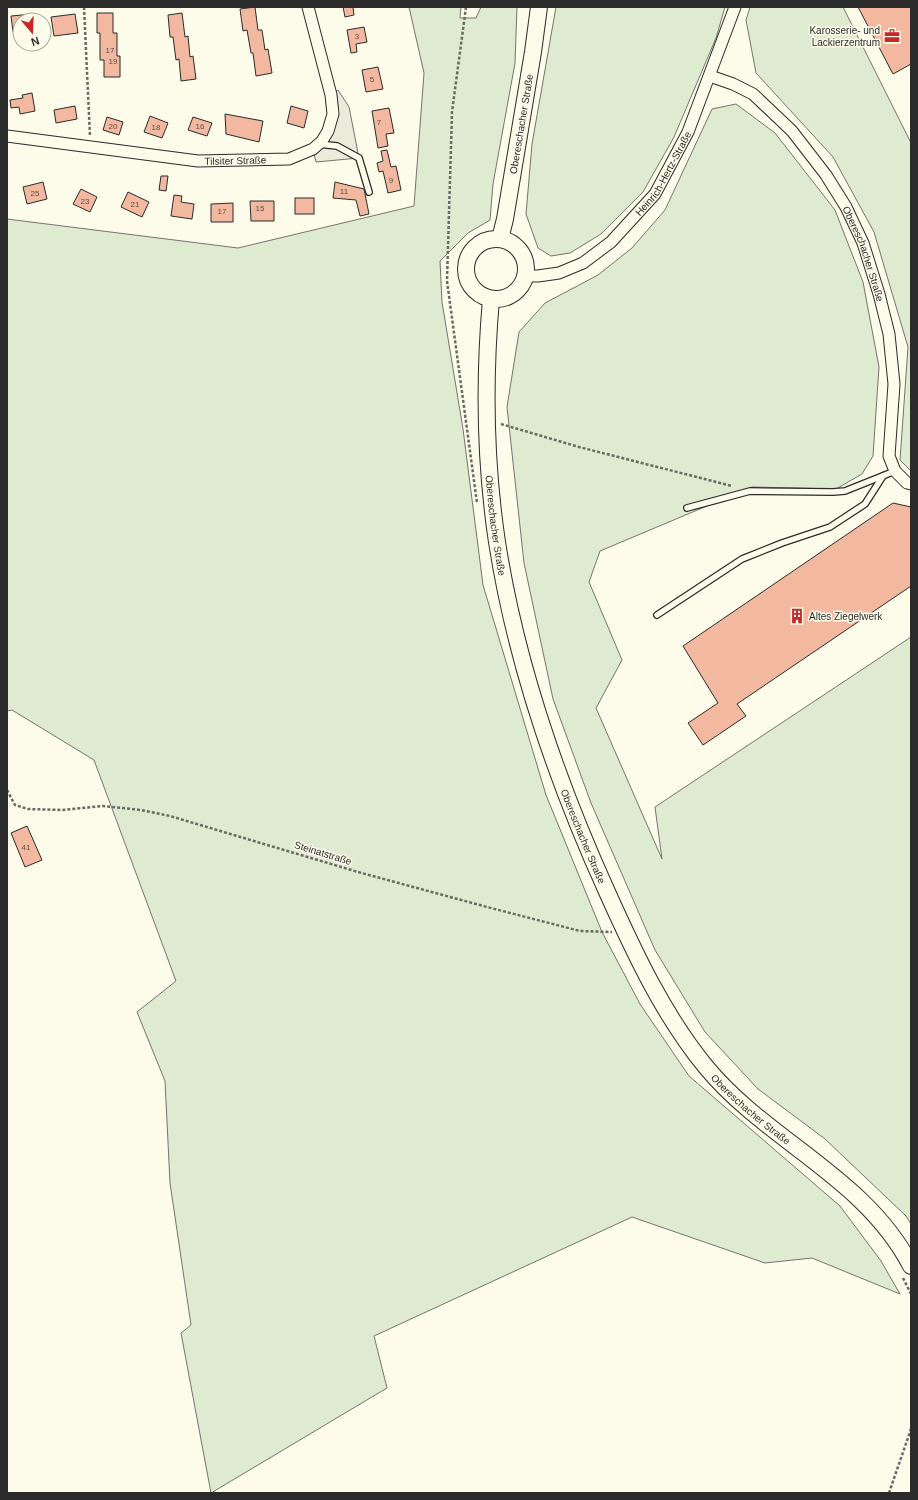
<svg xmlns="http://www.w3.org/2000/svg" width="918" height="1500" viewBox="0 0 918 1500" font-family="Arial,sans-serif">
<style>
.green{fill:#deebd1;stroke:#74746e}
.parking{fill:#eceadb;stroke:#74746e}
.building{fill:#f2b8a0;stroke:#2b2b2b}
.lines{fill:none;stroke-linecap:round;stroke-linejoin:round}
.lane-casing{stroke:#2b2b2b;stroke-width:8}
.street-casing{stroke:#2b2b2b;stroke-width:13}
.secondary-casing{stroke:#2b2b2b;stroke-width:18}
.path{stroke:#6a6964;stroke-width:2.5;stroke-dasharray:3 2;stroke-linecap:butt}
.lane{stroke:#fdfbea;stroke-width:5.5}
.street{stroke:#fdfbea;stroke-width:11}
.secondary{stroke:#fdfbea;stroke-width:16}
.labels{text-anchor:middle;dominant-baseline:central;stroke-width:3;stroke-linejoin:round;paint-order:stroke}
.number-label{font-size:8px;fill:#5d4e48}
.poi-label{font-size:10px;fill:#2b2b2b;stroke:#fdfbea;text-anchor:end}
.street-label{font-size:10px;fill:#2b2b2b;stroke:#fdfbea}
</style>
<rect width="100%" height="100%" fill="#fdfbea"/>
<g class="green">
<polygon points="409,7 461,7 460,18 476,18 481,7 517,7 515,63 493,184 490,220 468,233 440,261 442,302 463,429 483,585 546,795 602,932 640,1004 689,1076 840,1206 881,1261 900,1294 812,1258 765,1263 632,1217 374,1336 387,1388 211,1493 181,1333 191,1325 170,1183 165,1081 137,1012 176,981 94,760 12,710 7,711 7,219 238,248 414,206 424,73"/>
<polygon points="556,7 725,7 716,38 674,137 643,192 601,234 570,253 551,256 538,248 526,214 532,144"/>
<polygon points="750,7 843,7 911,143 911,471 900,460 908,347 874,232 833,157 756,73 746,20"/>
<polygon points="736,104 775,133 835,210 863,282 879,367 873,456 862,474 836,489 752,487 600,551 589,582 622,660 596,708 662,859 655,807 911,637 911,1224 906,1216 825,1139 758,1089 705,1032 655,950 591,803 553,699 524,563 507,407 519,332 545,303 598,275 632,248 665,210 712,109"/>
</g>
<polygon class="parking" points="338,90 349,107 359,158 316,162 313,149 328,131 331,95"/>
<g class="building">
<polygon points="255,7 258,30 262,30 265,50 268,49 272,73 256,76 253,53 251,53 247,30 243,31 240,9"/>
<polygon points="343,7 353,7 354,15 345,17"/>
<polygon points="858,7 911,7 911,64 893,74"/>
<polygon points="97,13 113,13 113,33 117,33 117,56 120,56 120,77 104,77 104,60 100,60 100,33 97,33"/>
<polygon points="182,13 185,37 188,36 190,57 193,56 196,79 181,81 179,59 176,60 173,37 170,37 168,15"/>
<polygon points="33,14 34,20 20,20 20,31 13,32 11,16"/>
<polygon points="75,14 78,33 54,36 51,17"/>
<polygon points="364,27 367,42 356,44 357,52 351,53 347,30"/>
<polygon points="378,67 383,89 366,92 362,70"/>
<polygon points="32,93 35,111 20,114 19,107 11,108 10,100 23,98 22,95"/>
<polygon points="75,106 77,119 56,123 54,110"/>
<polygon points="291,106 308,111 304,128 287,123"/>
<polygon points="389,108 394,133 386,134 388,146 378,148 372,111"/>
<polygon points="225,114 263,121 259,142 226,134"/>
<polygon points="150,116 168,123 162,138 144,132"/>
<polygon points="107,117 123,122 119,135 103,130"/>
<polygon points="193,117 212,123 207,136 188,130"/>
<polygon points="387,150 391,167 396,166 401,190 388,193 383,171 379,172 377,163 383,161 381,151"/>
<polygon points="161,176 168,176 166,191 159,190"/>
<polygon points="43,182 47,199 27,204 23,187"/>
<polygon points="335,182 364,189 369,214 360,216 356,200 333,198"/>
<polygon points="81,189 97,197 90,212 73,204"/>
<polygon points="128,192 149,202 142,217 121,207"/>
<polygon points="174,195 182,196 181,202 194,204 192,219 171,216"/>
<rect x="295" y="198" width="19" height="16"/>
<polygon points="250,201 274,201 274,221 251,221"/>
<polygon points="233,203 233,222 211,222 211,204"/>
<polygon points="893,503 911,507 911,586 737,704 746,716 703,745 688,723 718,703 683,646"/>
<polygon points="27,826 42,860 25,867 11,833"/>
</g>
<g class="lines">
<defs>
<g id="lane">
<polyline points="318,144 337,146 359,158 369,192"/>
<polyline points="687,508 750,491 833,492 845,491 895,471"/>
<polyline points="657,615 742,559 782,543 830,527 865,504 883,476"/>
</g>
<g id="street">
<path id="s1" d="M710,76l23,8 20,10 39,37 34,44 20,32 17,36 16,51 10,40 5,50 -5,72 6,15 12,12 4,1"/>
<path id="s2" d="M7,136l191,25 91,-2 24,-10 9,-8 6,-10 5,-17 -2,-19 -23,-88"/>
<path id="s3" d="M526,276h12l21,-3 24,-10 28,-21 44,-48 33,-62 47,-125"/>
</g>
<g id="secondary">
<path id="s4" d="M500,239l5,-20 28,-167 6,-45"/>
<circle cx="496" cy="269" r="30"/>
<path id="s5" d="M491,299c-7,80 -6,163 6,243 19,122 60,240 111,352 27,60 56,122 98,173 61,74 160,111 205,199"/>
</g>
</defs>
<use href="#lane" class="lane-casing"/>
<use href="#street" class="street-casing"/>
<use href="#secondary" class="secondary-casing"/>
<g class="path">
<polyline points="84,7 90,136"/>
<polyline points="466,7 452,112 447,281 477,503"/>
<polyline points="501,424 579,447 732,486"/>
<polyline points="7,790 15,805 28,809 62,810 103,806 141,810 170,816 358,872 487,907 580,931 612,932"/>
<polyline points="903,1278 911,1294"/>
<polyline points="889,1493 911,1429"/>
</g>
<use href="#lane" class="lane"/>
<use href="#street" class="street"/>
<use href="#secondary" class="secondary"/>
</g>
<defs>
<symbol id="office-bare" viewBox="-9 -9 18 18"><path d="M-6-3h4V-5.5h4V-3h4V5H-6ZM-1-4.5V-3h2v-1.5ZM-6 0V1H6V0Z" fill="#c62828" stroke="#fdfbea" stroke-width="2.5" paint-order="stroke"/></symbol>
<symbol id="building-bare" viewBox="-9 -9 18 18"><path d="M-4-6H4V6H1V3H-1V6H-4ZM-2.5-4.3h1.7v1.8h-1.7ZM.8-4.3h1.7v1.8H.8ZM-2.5-1h1.7V.8h-1.7ZM.8-1h1.7V.8H.8Z" fill="#c62828" stroke="#fdfbea" stroke-width="2.5" paint-order="stroke"/></symbol>
</defs>
<g fill-rule="evenodd">
<use href="#office-bare" x="881" y="25" width="22" height="22"/>
<use href="#building-bare" x="786" y="605" width="22" height="22"/>
</g>
<g class="labels">
<g class="number-label">
<text x="357" y="36">3</text>
<text x="110" y="50">17</text>
<text x="113" y="61">19</text>
<text x="372" y="79">5</text>
<text x="379" y="122">7</text>
<text x="113" y="126">20</text>
<text x="200" y="126">16</text>
<text x="156" y="127">18</text>
<text x="391" y="180">9</text>
<text x="344" y="191">11</text>
<text x="35" y="193">25</text>
<text x="85" y="201">23</text>
<text x="135" y="204">21</text>
<text x="260" y="208">15</text>
<text x="222" y="211">17</text>
<text x="26" y="847">41</text>
</g>
<g class="poi-label">
<text x="880" y="30">Karosserie- und<tspan x="880" dy="12">Lackierzentrum</tspan></text>
<text x="809" y="616" text-anchor="start">Altes Ziegelwerk</text>
</g>
<g class="street-label">
<text stroke="none"><textPath href="#s4" startOffset="117">Obereschacher Straße</textPath></text>
<text stroke="none"><textPath href="#s2" startOffset="230">Tilsiter Straße</textPath></text>
<text stroke="none"><textPath href="#s3" startOffset="181">Heinrich-Hertz-Straße</textPath></text>
<text stroke="none"><textPath href="#s1" startOffset="244">Obereschacher Straße</textPath></text>
<text stroke="none"><textPath href="#s5" startOffset="227">Obereschacher Straße</textPath></text>
<text stroke="none"><textPath href="#s5" startOffset="551">Obereschacher Straße</textPath></text>
<text transform="translate(323 853) rotate(17)">Steinatstraße</text>
<text stroke="none"><textPath href="#s5" startOffset="875">Obereschacher Straße</textPath></text>
</g>
</g>
<rect width="918" height="1500" fill="none" stroke="#2b2b2b" stroke-width="16"/>
<g transform="translate(32 32) rotate(161)"><circle r="19" fill="#fdfbea" stroke="#a9a89e"/>
<path d="M0-3L7 15L0 10L-7 15Z" fill="#c62828"/>
<text y="-6" font-size="11" font-weight="bold" text-anchor="middle" fill="#2b2b2b">N</text>
</g>
</svg>
